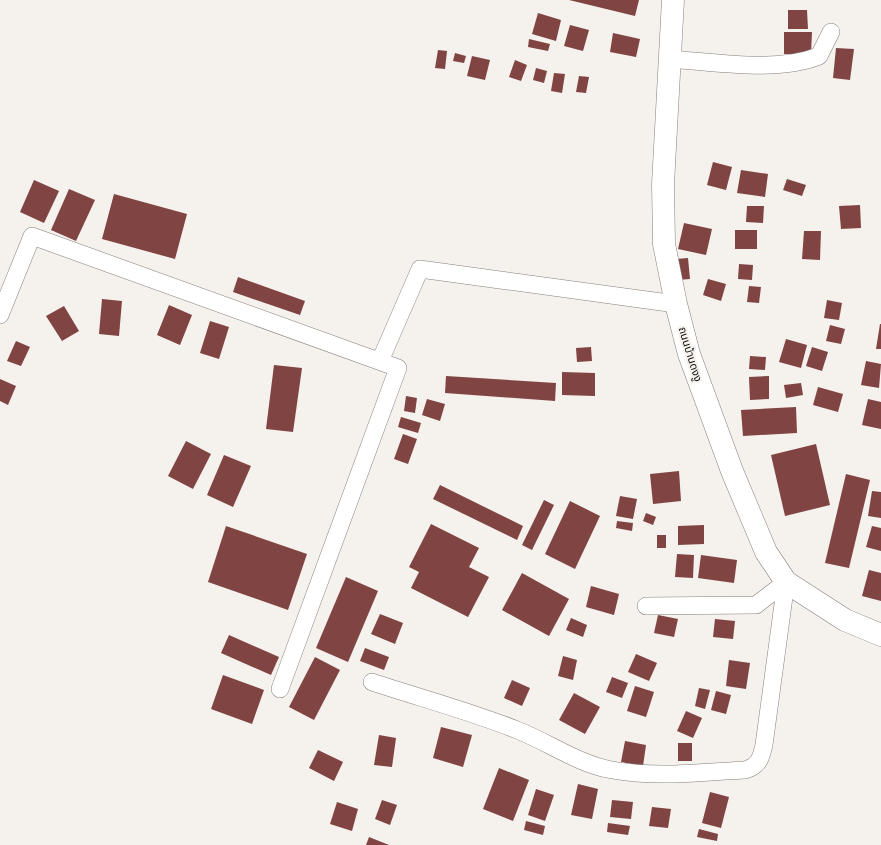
<svg xmlns="http://www.w3.org/2000/svg" width="881" height="845" viewBox="0 0 881 845" font-family="'Golos Text','Noto Sans Thai',sans-serif">
<style>
.building{fill:#804443}
.lines{fill:none;stroke-linecap:round;stroke-linejoin:round}
.minor-casing{stroke:#84817d;stroke-width:18}
.tertiary-casing{stroke:#84817d;stroke-width:23}
.minor{stroke:#fff;stroke-width:17}
.tertiary{stroke:#fff;stroke-width:22}
.labels{text-anchor:middle;dominant-baseline:central;stroke-width:4;stroke-linejoin:round;paint-order:stroke}
.street-label{font-size:11px;fill:#141312;stroke:#f5f1ec}
</style>
<rect width="100%" height="100%" fill="#f5f1ec"/>
<g class="building">
<polygon points="569,0 639,0 635,16"/>
<polygon points="788,10 807,10 808,29 788,29"/>
<polygon points="538,13 561,20 556,41 532,34"/>
<polygon points="570,25 589,30 583,51 564,46"/>
<polygon points="784,32 812,32 811,54 784,54"/>
<polygon points="613,33 640,39 636,57 610,52"/>
<polygon points="529,39 550,44 548,51 528,47"/>
<polygon points="836,48 854,49 850,80 833,78"/>
<polygon points="438,50 447,51 445,69 435,68"/>
<polygon points="455,53 466,56 464,63 453,61"/>
<polygon points="472,56 490,60 485,80 467,76"/>
<polygon points="515,60 527,65 521,81 509,77"/>
<polygon points="536,68 547,71 544,83 533,80"/>
<polygon points="554,73 565,74 562,93 551,91"/>
<polygon points="579,76 589,77 586,93 576,92"/>
<polygon points="713,162 732,167 726,190 707,185"/>
<polygon points="741,170 768,174 765,197 737,193"/>
<polygon points="787,179 806,185 802,196 783,190"/>
<polygon points="34,180 59,191 44,223 20,212"/>
<polygon points="69,189 95,200 76,241 51,230"/>
<polygon points="114,194 187,214 175,259 102,239"/>
<polygon points="860,205 861,228 841,229 839,206"/>
<polygon points="747,206 764,206 763,223 746,222"/>
<polygon points="684,223 712,229 706,255 678,249"/>
<rect x="735" y="230" width="22" height="19"/>
<polygon points="804,231 821,231 820,260 802,259"/>
<polygon points="688,258 690,279 678,280 676,259"/>
<polygon points="739,264 753,265 752,280 738,279"/>
<polygon points="238,277 305,301 300,315 233,292"/>
<polygon points="708,279 726,284 721,301 703,295"/>
<polygon points="749,286 761,287 759,303 747,302"/>
<polygon points="102,299 122,301 119,336 99,334"/>
<polygon points="827,300 842,303 839,320 824,318"/>
<polygon points="169,305 192,315 180,345 157,335"/>
<polygon points="64,306 79,331 62,341 46,316"/>
<polygon points="210,321 229,327 219,359 200,353"/>
<polygon points="880,324 881,324 881,349 876,349"/>
<polygon points="830,325 845,329 841,344 826,341"/>
<polygon points="786,339 807,345 801,368 779,362"/>
<polygon points="16,341 30,347 21,366 7,361"/>
<polygon points="591,347 592,361 577,362 576,348"/>
<polygon points="812,347 828,352 822,371 806,366"/>
<polygon points="750,356 766,357 765,370 749,369"/>
<polygon points="866,361 881,364 879,388 861,385"/>
<polygon points="274,365 302,368 293,432 266,429"/>
<polygon points="562,372 595,373 595,396 562,395"/>
<polygon points="446,376 556,383 555,401 445,393"/>
<polygon points="769,376 769,399 750,400 749,377"/>
<polygon points="0,379 16,386 8,405 0,401"/>
<polygon points="801,383 803,395 786,398 784,385"/>
<polygon points="818,387 843,394 838,412 813,405"/>
<polygon points="406,396 417,398 415,413 404,411"/>
<polygon points="427,399 445,404 440,421 422,415"/>
<polygon points="868,399 881,402 881,429 862,425"/>
<polygon points="796,407 797,433 743,436 741,410"/>
<polygon points="401,417 421,423 418,433 398,427"/>
<polygon points="403,434 417,439 408,464 394,459"/>
<polygon points="186,441 211,454 193,489 168,476"/>
<polygon points="816,444 830,505 785,516 771,455"/>
<polygon points="224,455 251,466 233,507 207,495"/>
<polygon points="679,471 681,501 653,504 650,474"/>
<polygon points="846,474 870,480 849,568 825,563"/>
<polygon points="440,485 523,526 517,540 433,499"/>
<polygon points="872,491 881,492 881,518 868,516"/>
<polygon points="620,496 637,499 633,519 616,516"/>
<polygon points="544,500 554,505 532,550 522,545"/>
<polygon points="570,501 600,516 575,569 545,554"/>
<polygon points="646,513 656,517 653,525 643,521"/>
<polygon points="617,521 633,523 632,531 616,528"/>
<polygon points="431,524 479,548 469,567 489,577 468,617 411,588 419,572 409,567"/>
<polygon points="704,525 704,544 678,545 678,526"/>
<polygon points="226,526 307,554 288,610 208,582"/>
<polygon points="872,526 881,528 881,551 866,547"/>
<rect x="657" y="535" width="9" height="13"/>
<polygon points="677,554 694,555 693,578 675,577"/>
<polygon points="701,555 737,560 734,583 698,578"/>
<polygon points="869,570 881,573 881,601 862,596"/>
<polygon points="522,573 569,599 549,636 502,610"/>
<polygon points="346,577 378,591 348,662 316,648"/>
<polygon points="591,586 619,594 614,615 586,607"/>
<polygon points="380,614 403,623 395,644 371,634"/>
<polygon points="658,615 678,619 674,637 654,633"/>
<polygon points="571,618 587,625 583,637 566,630"/>
<polygon points="715,619 735,621 733,639 713,637"/>
<polygon points="229,635 279,657 271,675 221,653"/>
<polygon points="365,648 389,657 384,670 360,661"/>
<polygon points="636,654 657,663 649,681 628,672"/>
<polygon points="563,656 577,660 573,680 558,676"/>
<polygon points="315,657 340,670 314,720 289,707"/>
<polygon points="729,660 750,663 746,689 726,686"/>
<polygon points="223,675 264,690 252,724 211,709"/>
<polygon points="612,677 628,683 622,698 606,692"/>
<polygon points="512,680 530,688 522,706 504,698"/>
<polygon points="635,686 654,692 646,717 627,711"/>
<polygon points="699,688 710,690 705,709 695,706"/>
<polygon points="716,691 731,695 726,714 711,710"/>
<polygon points="574,693 600,707 585,734 559,720"/>
<polygon points="686,711 702,718 693,738 677,731"/>
<polygon points="441,727 472,735 463,767 433,758"/>
<polygon points="379,735 396,738 392,767 374,765"/>
<polygon points="625,741 646,745 643,766 621,762"/>
<rect x="678" y="743" width="14" height="18"/>
<polygon points="318,750 343,762 334,781 309,768"/>
<polygon points="499,768 529,780 513,821 483,809"/>
<polygon points="578,784 598,789 592,819 571,815"/>
<polygon points="536,789 554,795 545,821 528,815"/>
<polygon points="710,792 729,797 721,828 702,823"/>
<polygon points="382,800 397,805 390,825 375,819"/>
<polygon points="612,800 633,802 631,819 610,817"/>
<polygon points="337,802 358,809 352,831 330,824"/>
<polygon points="652,807 671,809 668,828 649,826"/>
<polygon points="526,821 545,826 543,835 524,830"/>
<polygon points="608,823 630,826 628,835 607,832"/>
<polygon points="699,829 718,834 717,841 697,837"/>
<polygon points="369,837 389,845 366,845"/>
</g>
<g class="lines">
<defs>
<g id="minor">
<path d="M669,59c47,3 106,14 150,-3l12,-24"/>
<polyline points="0,315 32,236 398,368 280,689"/>
<polyline points="380,361 420,269 676,304"/>
<polyline points="646,606 756,605 786,582"/>
<path d="M372,682c48,16 98,29 145,48 31,12 61,34 95,40 44,8 89,2 133,0 14,-4 16,-12 19,-25l22,-163"/>
</g>
<polyline id="tertiary" points="673,0 663,184 664,244 676,304 689,354 732,471 766,552 786,582 845,620 881,635"/>
</defs>
<use href="#minor" class="minor-casing"/>
<use href="#tertiary" class="tertiary-casing"/>
<use href="#minor" class="minor"/>
<use href="#tertiary" class="tertiary"/>
</g>
<g class="labels">
<g class="street-label">
<text transform="translate(691 354) rotate(73)">ถนนบ้านดงงู</text>
</g>
</g>
</svg>
